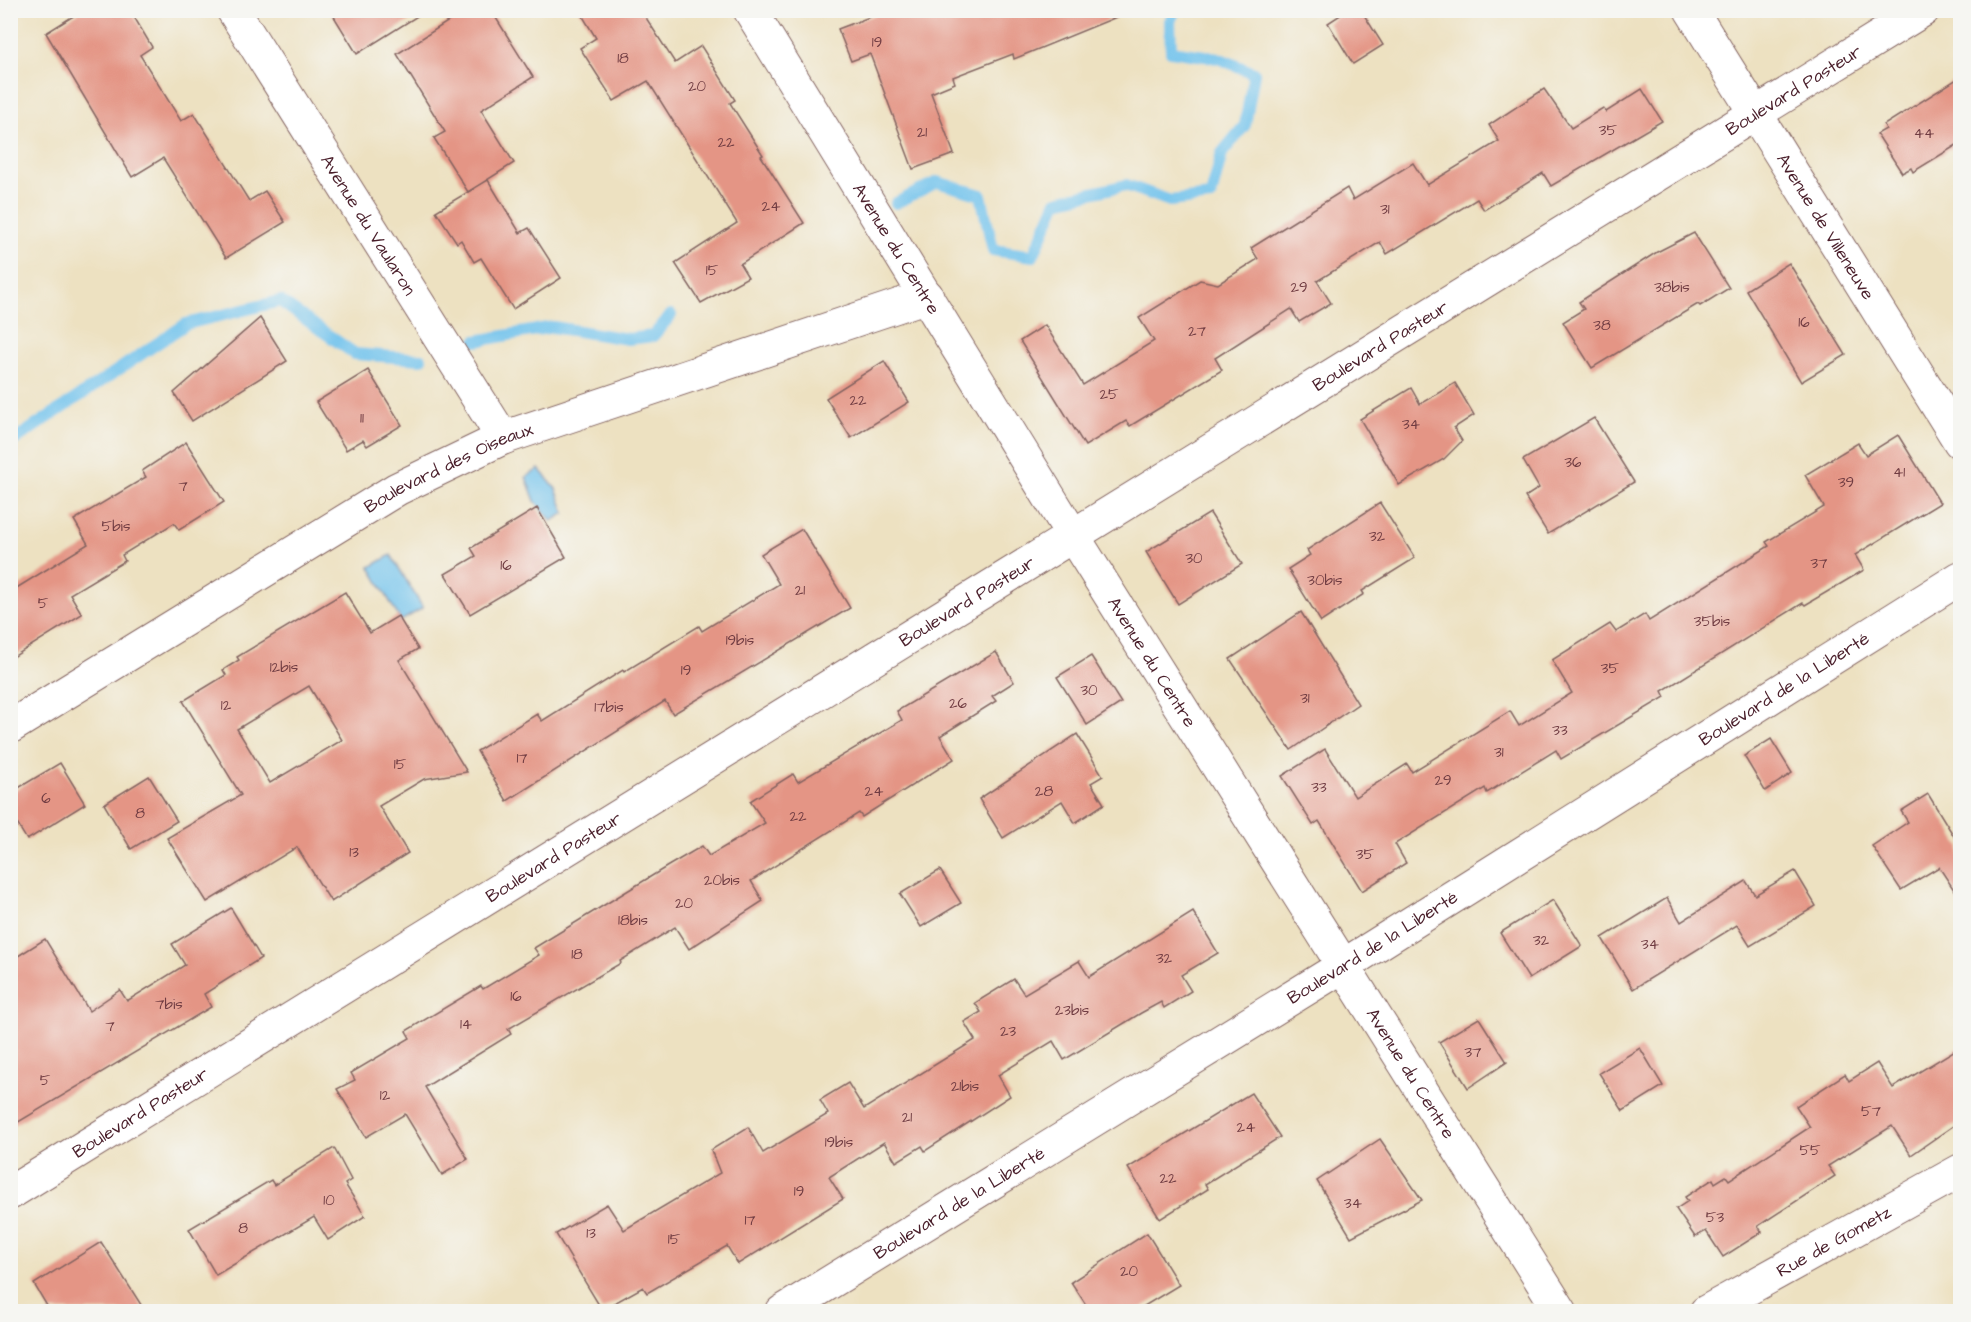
<svg xmlns="http://www.w3.org/2000/svg" width="1971" height="1322" font-family="'Architects Daughter',sans-serif">
<style>
.water{fill:#71c2ec;stroke:#5e708c;stroke-width:1.5}
.lines{fill:none;stroke-linecap:round;stroke-linejoin:round}
.stream{stroke:#71c2ec;stroke-width:12}
.building{fill:#e49585;fill-rule:evenodd}
.minor-casing{stroke:#836360;stroke-width:35}
.minor{stroke:#fff;stroke-width:33}
.labels{text-anchor:middle;dominant-baseline:central;stroke-width:5;stroke-linejoin:round;paint-order:stroke}
.number-label{font-size:15px;fill:#703c42}
.street-label{font-size:18px;fill:#4a1f2b;stroke:#f6f6f2}
</style>
<rect width="100%" height="100%" fill="#f6f6f2"/>
<filter id="ink" filterUnits="userSpaceOnUse"><feTurbulence type="fractalNoise" baseFrequency=".0167" numOctaves="2"/><feDisplacementMap in="SourceGraphic" scale="12" xChannelSelector="R" yChannelSelector="G"/><feConvolveMatrix kernelMatrix="1 2 1 2 8 2 1 2 1" color-interpolation-filters="sRGB"/></filter>
<filter id="wash" filterUnits="userSpaceOnUse"><feTurbulence type="fractalNoise" baseFrequency=".008" numOctaves="4" result="noise"/><feDisplacementMap in="SourceGraphic" scale="24" xChannelSelector="R" yChannelSelector="G"/><feGaussianBlur stdDeviation="1.35" result="paint"/><feColorMatrix in="noise" values="0 0 0 0 0 0 0 0 0 0 0 0 0 0 0 0 0 1.4 0 .05"/><feComposite in="paint" operator="in"/></filter>
<g filter="url(#wash)">
<rect width="100%" height="100%" fill="#ede1c1"/>
<!-- water -->
<g class="water">
<polygon points="539,469 556,489 565,513 552,521 535,501 526,477"/>
<polygon points="391,555 423,608 401,621 370,567"/>
</g>
<g class="lines">
<!-- stream -->
<g class="stream">
<polyline points="896,203 937,182 981,195 993,250 1033,256 1057,201 1126,185 1170,201 1211,196 1222,153 1245,125 1254,73 1218,58 1171,51 1170,21 1175,10"/>
<polyline points="476,341 553,327 628,339 653,336 671,315"/>
<polyline points="10,443 186,324 280,301 355,354 421,359"/>
</g>
</g>
<g id="blocks">
<!-- building -->
<g class="building">
<polygon points="83,10 130,10 152,47 140,55 181,121 194,113 249,201 265,191 285,222 226,258 163,158 132,177 46,33"/>
<polygon points="330,10 427,10 357,54"/>
<polygon points="466,10 491,10 533,77 481,110 514,163 468,192 434,138 445,132 397,54"/>
<polygon points="579,10 641,10 675,63 701,46 735,100 730,103 763,155 761,156 804,223 740,264 748,277 701,303 675,263 737,223 648,81 614,101 580,48 596,38"/>
<polygon points="888,10 1129,10 1129,12 1014,59 1013,54 953,77 955,83 931,93 954,154 913,169 870,54 851,61 838,29"/>
<polygon points="1348,10 1361,10 1383,45 1353,64 1328,23"/>
<polygon points="1960,77 1960,143 1913,172 1911,168 1902,173 1877,134 1886,129 1884,125"/>
<polygon points="1544,89 1571,128 1603,108 1606,112 1642,89 1662,121 1551,186 1543,173 1484,210 1477,199 1387,254 1380,242 1317,281 1331,303 1299,322 1291,309 1215,358 1222,370 1130,426 1126,421 1085,446 1020,341 1045,325 1083,385 1154,341 1139,318 1200,280 1218,284 1258,259 1251,248 1347,188 1353,200 1413,163 1427,185 1499,141 1489,125"/>
<polygon points="488,180 520,233 529,228 561,278 513,309 481,258 474,262 461,240 457,243 436,211"/>
<polygon points="1694,233 1729,288 1700,306 1698,304 1592,368 1563,322 1584,309 1579,302 1657,252"/>
<polygon points="1789,263 1846,355 1801,382 1746,290"/>
<polygon points="260,318 287,361 192,421 174,393"/>
<polygon points="884,361 909,402 851,438 826,398"/>
<polygon points="368,370 402,425 367,446 363,440 346,450 316,402"/>
<polygon points="1455,383 1474,415 1454,428 1462,441 1444,459 1399,485 1360,419 1411,388 1420,404"/>
<polygon points="1594,418 1634,482 1548,534 1525,497 1539,488 1523,460"/>
<polygon points="1898,435 1940,503 1855,555 1864,570 1805,605 1803,603 1662,691 1665,697 1561,759 1556,750 1487,793 1485,788 1395,844 1406,863 1362,891 1319,821 1313,825 1282,776 1325,749 1355,797 1407,764 1412,772 1510,711 1519,726 1572,693 1552,660 1610,624 1616,632 1645,614 1649,621 1769,546 1766,542 1824,507 1805,475 1858,443 1866,455"/>
<polygon points="186,442 224,502 179,530 174,523 122,555 125,561 70,594 82,614 10,659 10,592 88,544 74,520 146,477 142,471"/>
<polygon points="1380,503 1415,558 1362,591 1364,594 1321,622 1288,569 1310,555 1307,550"/>
<polygon points="537,508 566,557 470,614 445,574 476,556 471,548"/>
<polygon points="1210,513 1242,564 1178,604 1146,552"/>
<polygon points="802,529 850,608 673,714 665,701 507,801 477,751 537,714 542,721 623,670 624,672 699,626 702,631 779,584 761,554"/>
<path d="M345 592 370 633 398 616 418 649 399 660 467 772 424 779 379 806 408 853 331 902 297 847 207 902 167 838 241 795 183 701 226 675 223 670 239 660 237 657ZM309 686 342 740 270 783 237 729Z"/>
<polygon points="1301,612 1358,704 1291,750 1230,659"/>
<polygon points="996,652 1014,682 992,696 996,701 940,736 954,759 862,817 859,813 751,881 763,901 689,949 675,927 620,961 621,963 508,1029 511,1034 425,1087 468,1159 442,1175 405,1114 366,1137 337,1089 355,1080 351,1073 410,1038 406,1031 481,986 483,989 539,955 534,948 668,866 702,846 709,856 765,823 750,801 793,774 798,782 902,720 897,711"/>
<polygon points="1091,656 1121,703 1087,725 1057,677"/>
<polygon points="1077,734 1103,776 1091,783 1104,804 1075,823 1062,801 1003,838 979,799"/>
<polygon points="1771,739 1792,773 1765,791 1744,756"/>
<polygon points="60,763 85,804 27,840 10,812 10,793"/>
<polygon points="149,776 177,821 131,849 104,804"/>
<polygon points="1928,794 1960,846 1960,899 1939,867 1901,890 1872,846 1908,822 1901,811"/>
<polygon points="940,870 961,903 921,927 900,894"/>
<polygon points="1795,871 1816,906 1750,946 1737,925 1633,989 1602,938 1667,898 1681,922 1746,881 1755,895"/>
<polygon points="1553,900 1582,946 1529,979 1500,933"/>
<polygon points="231,908 261,958 204,994 211,1007 10,1127 10,961 45,939 89,1011 120,990 127,1001 185,965 172,944"/>
<polygon points="1193,912 1218,953 1181,975 1191,991 1164,1008 1161,1002 1141,1013 1064,1060 1053,1041 998,1075 1010,1096 925,1151 922,1146 896,1162 884,1142 829,1177 843,1199 738,1264 727,1246 647,1293 643,1287 602,1310 556,1234 607,1204 624,1230 720,1173 711,1150 748,1127 763,1153 828,1114 820,1100 848,1083 864,1109 975,1040 964,1022 981,1012 975,1003 1014,979 1024,994 1079,961 1089,977"/>
<polygon points="1479,1018 1507,1062 1468,1088 1439,1042"/>
<polygon points="1960,1047 1960,1121 1911,1155 1892,1126 1828,1166 1835,1176 1758,1226 1762,1232 1723,1257 1706,1231 1695,1237 1676,1209 1688,1201 1685,1197 1713,1179 1715,1183 1726,1176 1729,1180 1810,1127 1796,1106 1845,1074 1849,1081 1877,1063 1893,1088"/>
<polygon points="1640,1048 1663,1086 1623,1111 1599,1073"/>
<polygon points="1251,1093 1280,1137 1205,1184 1208,1189 1160,1219 1128,1168"/>
<polygon points="1380,1139 1422,1200 1351,1237 1317,1181"/>
<polygon points="334,1148 351,1180 345,1184 365,1216 328,1240 314,1217 216,1275 189,1229 271,1180 274,1185"/>
<polygon points="1147,1233 1179,1285 1136,1311 1090,1311 1071,1282"/>
<polygon points="101,1242 145,1311 50,1311 34,1284"/>
</g>
</g>
</g>
<g filter="url(#ink)">
<use href="#blocks" fill-opacity="0" stroke="#836360" stroke-width="1.5"/>
<g class="lines">
<defs>
<g id="minor">
<path id="s1" d="M233 10 503 438"/>
<path id="s2" d="M750 10 1083 552 1561 1312"/>
<path id="s3" d="M1691 10 1960 442"/>
<path id="s4" d="M10 727 397 489 503 438 927 296"/>
<path id="s5" d="M10 1193 1923 10"/>
<path id="s6" d="M782 1312 1343 966 1960 578"/>
<path id="s7" d="M1706 1312 1960 1171"/>
</g>
</defs>
<!-- minor casing -->
<use href="#minor" class="minor-casing"/>
<!-- minor -->
<use href="#minor" class="minor"/>
</g>
</g>
<g class="labels">
<!-- number labels -->
<g class="number-label">
<text x="877" y="42">19</text>
<text x="623" y="58">18</text>
<text x="697" y="86">20</text>
<text x="1608" y="130">35</text>
<text x="922" y="132">21</text>
<text x="1924" y="133">44</text>
<text x="726" y="142">22</text>
<text x="771" y="206">24</text>
<text x="1385" y="209">31</text>
<text x="712" y="270">15</text>
<text x="1299" y="287">29</text>
<text x="1672" y="287">38bis</text>
<text x="1804" y="322">16</text>
<text x="1602" y="325">38</text>
<text x="1197" y="331">27</text>
<text x="1109" y="394">25</text>
<text x="858" y="400">22</text>
<text x="362" y="418">11</text>
<text x="1411" y="424">34</text>
<text x="1573" y="462">36</text>
<text x="1899" y="472">41</text>
<text x="1846" y="482">39</text>
<text x="183" y="486">7</text>
<text x="116" y="526">5bis</text>
<text x="1377" y="536">32</text>
<text x="1194" y="558">30</text>
<text x="1819" y="563">37</text>
<text x="506" y="565">16</text>
<text x="1325" y="580">30bis</text>
<text x="800" y="590">21</text>
<text x="43" y="603">5</text>
<text x="1712" y="621">35bis</text>
<text x="740" y="640">19bis</text>
<text x="284" y="667">12bis</text>
<text x="1610" y="668">35</text>
<text x="686" y="670">19</text>
<text x="1089" y="690">30</text>
<text x="1305" y="698">31</text>
<text x="958" y="703">26</text>
<text x="226" y="705">12</text>
<text x="609" y="707">17bis</text>
<text x="1560" y="730">33</text>
<text x="1499" y="752">31</text>
<text x="522" y="758">17</text>
<text x="400" y="764">15</text>
<text x="1443" y="780">29</text>
<text x="1319" y="787">33</text>
<text x="874" y="791">24</text>
<text x="1044" y="791">28</text>
<text x="46" y="798">6</text>
<text x="140" y="813">8</text>
<text x="798" y="816">22</text>
<text x="354" y="852">13</text>
<text x="1365" y="854">35</text>
<text x="722" y="880">20bis</text>
<text x="684" y="903">20</text>
<text x="633" y="920">18bis</text>
<text x="1541" y="940">32</text>
<text x="1650" y="944">34</text>
<text x="577" y="954">18</text>
<text x="1164" y="958">32</text>
<text x="516" y="996">16</text>
<text x="169" y="1004">7bis</text>
<text x="1072" y="1010">23bis</text>
<text x="466" y="1024">14</text>
<text x="110" y="1026">7</text>
<text x="1008" y="1031">23</text>
<text x="1473" y="1052">37</text>
<text x="45" y="1080">5</text>
<text x="965" y="1086">21bis</text>
<text x="385" y="1095">12</text>
<text x="1871" y="1111">57</text>
<text x="907" y="1117">21</text>
<text x="1246" y="1127">24</text>
<text x="839" y="1142">19bis</text>
<text x="1810" y="1150">55</text>
<text x="1168" y="1178">22</text>
<text x="799" y="1191">19</text>
<text x="329" y="1200">10</text>
<text x="1353" y="1203">34</text>
<text x="1715" y="1217">53</text>
<text x="750" y="1220">17</text>
<text x="243" y="1228">8</text>
<text x="591" y="1233">13</text>
<text x="674" y="1239">15</text>
<text x="1129" y="1271">20</text>
</g>
<!-- street labels -->
<g class="street-label">
<text stroke="none"><textPath href="#s5" startOffset="2097">Boulevard Pasteur</textPath></text>
<text stroke="none"><textPath href="#s1" startOffset="254">Avenue du Vaularon</textPath></text>
<text stroke="none"><textPath href="#s3" startOffset="255">Avenue de Villeneuve</textPath></text>
<text stroke="none"><textPath href="#s2" startOffset="280">Avenue du Centre</textPath></text>
<text stroke="none"><textPath href="#s5" startOffset="1611">Boulevard Pasteur</textPath></text>
<text stroke="none"><textPath href="#s4" startOffset="510">Boulevard des Oiseaux</textPath></text>
<text stroke="none"><textPath href="#s5" startOffset="1125">Boulevard Pasteur</textPath></text>
<text stroke="none"><textPath href="#s2" startOffset="766">Avenue du Centre</textPath></text>
<text stroke="none"><textPath href="#s6" startOffset="1180">Boulevard de la Liberté</textPath></text>
<text stroke="none"><textPath href="#s5" startOffset="639">Boulevard Pasteur</textPath></text>
<text stroke="none"><textPath href="#s6" startOffset="694">Boulevard de la Liberté</textPath></text>
<text stroke="none"><textPath href="#s2" startOffset="1252">Avenue du Centre</textPath></text>
<text stroke="none"><textPath href="#s5" startOffset="153">Boulevard Pasteur</textPath></text>
<text stroke="none"><textPath href="#s6" startOffset="208">Boulevard de la Liberté</textPath></text>
<text stroke="none"><textPath href="#s7" startOffset="146">Rue de Gometz</textPath></text>
</g>
</g>
<!-- margin -->
<rect width="1971" height="1322" fill="none" stroke="#f6f6f2" stroke-width="36"/>
</svg>
